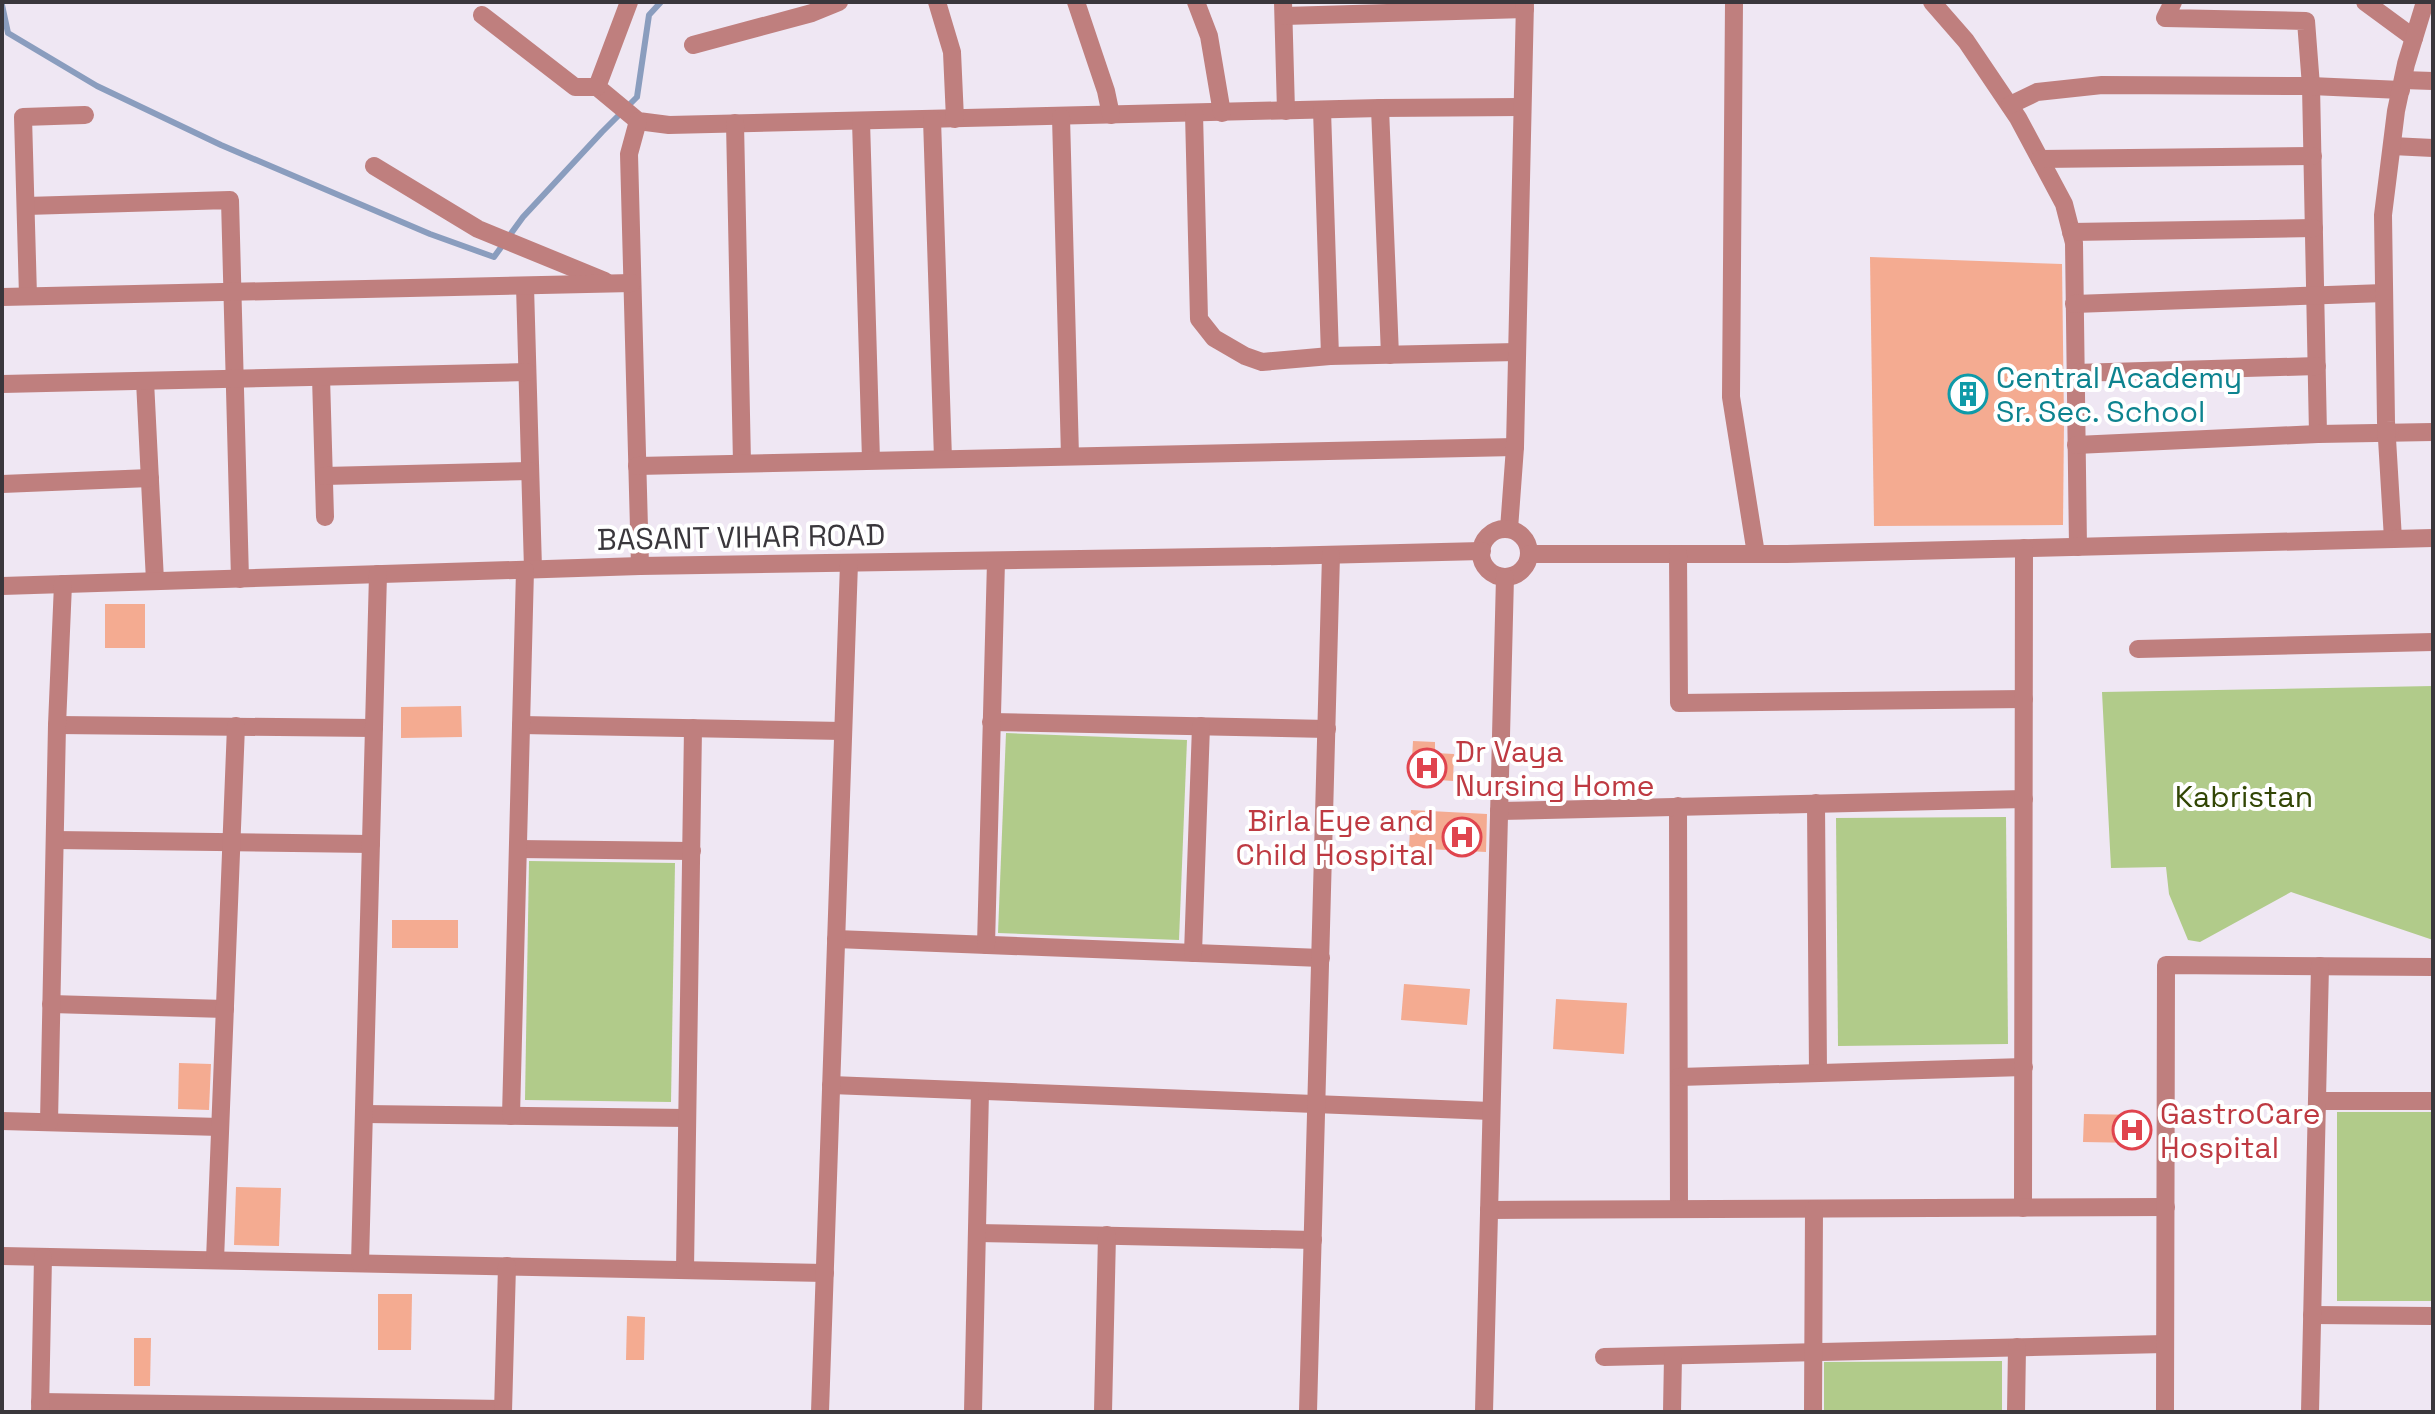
<svg xmlns="http://www.w3.org/2000/svg" width="2435" height="1414" font-family="'Space Grotesk',sans-serif">
<style>
.park{fill:#b1cb8a}
.lines{fill:none;stroke-linecap:round;stroke-linejoin:round}
.stream{stroke:#8a9dbe;stroke-width:6}
.building{fill:#f4ab91}
.minor{stroke:#bf7f7e;stroke-width:18}
.labels{text-anchor:middle;dominant-baseline:central;stroke-width:8;stroke-linejoin:round;paint-order:stroke}
.culture-label{font-size:30px;fill:#0d838f;stroke:#fff;text-anchor:start}
.street-label{font-size:30px;fill:#3a373c;stroke:#fff}
.health-label{font-size:30px;fill:#be3a42;stroke:#fff;text-anchor:start}
.park-label{font-size:30px;fill:#324605;stroke:#fff}
</style>
<rect width="100%" height="100%" fill="#efe7f3"/>
<!-- park -->
<g class="park">
<polygon points="2433,686 2433,940 2291,892 2200,942 2188,940 2169,894 2166,867 2111,868 2102,692"/>
<polygon points="1006,733 1187,740 1179,940 998,933"/>
<polygon points="2006,817 2008,1044 1838,1046 1836,818"/>
<polygon points="529,861 675,863 671,1102 525,1100"/>
<rect x="2337" y="1112" width="96" height="189"/>
<polygon points="2002,1361 2002,1412 1824,1412 1824,1362"/>
</g>
<g class="lines">
<!-- stream -->
<polyline class="stream" points="2,5 8,33 97,86 221,145 430,234 494,257 523,217 602,132 637,97 649,15 661,2"/>
</g>
<!-- building -->
<g class="building">
<polygon points="1870,257 2062,264 2064,422 2063,525 1874,526"/>
<rect x="105" y="604" width="40" height="44"/>
<polygon points="461,706 462,737 401,738 401,707"/>
<polygon points="1413,741 1435,742 1435,753 1454,754 1453,781 1411,778"/>
<polygon points="1411,810 1487,814 1486,852 1409,848"/>
<rect x="392" y="920" width="66" height="28"/>
<polygon points="1404,984 1470,989 1467,1025 1401,1020"/>
<polygon points="1556,999 1627,1003 1624,1054 1553,1049"/>
<polygon points="179,1063 211,1064 209,1110 178,1109"/>
<polygon points="2084,1114 2141,1115 2140,1143 2083,1142"/>
<polygon points="236,1187 281,1188 279,1246 234,1245"/>
<polygon points="378,1294 412,1294 411,1350 378,1350"/>
<polygon points="627,1316 645,1317 644,1360 626,1360"/>
<polygon points="134,1338 151,1338 150,1386 134,1386"/>
</g>
<g class="lines">
<!-- minor -->
<g class="minor">
<polyline points="629,2 597,87 638,121 669,125 1380,108 1522,107"/>
<polyline points="937,2 952,52 955,119"/>
<polyline points="1076,2 1106,91 1111,115"/>
<polyline points="1196,2 1209,36 1222,113"/>
<polyline points="1283,2 1286,111"/>
<polyline points="1734,2 1731,397 1756,554"/>
<polyline points="1932,2 1966,41 2018,118 2064,204 2074,243 2078,547"/>
<polyline points="2173,2 2165,18 2306,21 2311,86 2318,434"/>
<polyline points="2365,2 2414,38"/>
<polyline points="482,15 575,87 597,87"/>
<polyline points="1284,16 1525,9"/>
<polyline points="693,45 812,13 839,2"/>
<polyline points="2403,80 2433,81"/>
<polyline points="2010,105 2037,92 2102,85 2311,86 2401,90"/>
<polyline points="1380,108 1390,355"/>
<polyline points="1322,110 1330,356"/>
<polyline points="1194,113 1199,319 1214,338 1245,356 1262,362 1330,356 1517,352"/>
<polyline points="1061,117 1070,456"/>
<polyline points="932,119 943,459"/>
<polyline points="638,121 629,154 640,566"/>
<polyline points="861,121 871,460"/>
<polyline points="735,123 742,463"/>
<polyline points="2392,146 2433,148"/>
<polyline points="2040,159 2313,156"/>
<polyline points="374,166 478,229 605,281"/>
<polyline points="26,206 230,200 240,579"/>
<polyline points="2071,232 2314,228"/>
<polyline points="525,286 533,569"/>
<polyline points="28,296 23,117 85,115"/>
<polyline points="2,297 632,283"/>
<polyline points="2074,304 2384,293"/>
<polyline points="2075,373 2317,366"/>
<polyline points="321,377 325,517"/>
<polyline points="145,381 155,581"/>
<polyline points="2,384 527,372"/>
<polyline points="2076,445 2318,434 2433,432"/>
<polyline points="637,466 1515,447"/>
<polyline points="324,476 530,471"/>
<polyline points="2,484 150,478"/>
<polyline points="1509,529 1515,447 1525,2"/>
<circle cx="1505" cy="553" r="24"/>
<polyline points="2393,539 2386,422 2383,215 2396,111 2406,64 2425,2"/>
<polyline points="1529,554 1787,554 2433,538"/>
<polyline points="1678,554 1679,703 2024,699"/>
<polyline points="2,586 640,566 1279,556 1482,551"/>
<polyline points="2138,649 2433,642"/>
<polyline points="991,722 1327,729"/>
<polyline points="57,725 374,728"/>
<polyline points="521,725 843,731"/>
<polyline points="1816,803 1818,1073"/>
<polyline points="1678,806 1679,1209"/>
<polyline points="1499,811 2024,799"/>
<polyline points="55,840 371,844"/>
<polyline points="518,849 692,851"/>
<polyline points="836,939 1321,958"/>
<polyline points="986,945 996,561"/>
<polyline points="1193,953 1201,726"/>
<polyline points="51,1004 225,1009"/>
<polyline points="1679,1077 2024,1067"/>
<polyline points="831,1085 1491,1111"/>
<polyline points="2317,1101 2433,1101"/>
<polyline points="364,1114 687,1118"/>
<polyline points="511,1116 525,570"/>
<polyline points="2,1121 220,1127"/>
<polyline points="49,1122 57,725 63,584"/>
<polyline points="2023,1208 2024,548"/>
<polyline points="1489,1210 2166,1207"/>
<polyline points="977,1233 1313,1240"/>
<polyline points="2,1256 825,1273"/>
<polyline points="215,1260 236,726"/>
<polyline points="360,1263 378,574"/>
<polyline points="685,1270 693,728"/>
<polyline points="2312,1315 2433,1316"/>
<polyline points="1604,1357 2165,1344"/>
<polyline points="40,1402 503,1409"/>
<polyline points="40,1412 43,1257"/>
<polyline points="503,1412 507,1266"/>
<polyline points="820,1412 849,563"/>
<polyline points="973,1412 980,1091"/>
<polyline points="1103,1412 1107,1235"/>
<polyline points="1308,1412 1331,555"/>
<polyline points="1484,1412 1505,577"/>
<polyline points="1672,1412 1673,1356"/>
<polyline points="1813,1412 1814,1209"/>
<polyline points="2016,1412 2017,1347"/>
<polyline points="2165,1412 2166,965 2433,967"/>
<polyline points="2310,1412 2320,966"/>
</g>
</g>
<!-- icons -->
<defs>
<symbol id="building-ring" viewBox="-11 -11 22 22"><circle r="9.5" fill="#fff" stroke="#0f9aa8" stroke-width="1.5"/><path d="M-4-6H4V6H1V3H-1V6H-4ZM-2.5-4.3h1.7v1.8h-1.7ZM.8-4.3h1.7v1.8H.8ZM-2.5-1h1.7V.8h-1.7ZM.8-1h1.7V.8H.8Z" fill="#0f9aa8"/></symbol>
<symbol id="hospital-ring" viewBox="-11 -11 22 22"><circle r="9.5" fill="#fff" stroke="#e0444e" stroke-width="1.5"/><path d="M-5-5h3v3.5h4V-5h3V5h-3V1.5h-4V5h-3Z" fill="#e0444e"/></symbol>
</defs>
<g fill-rule="evenodd">
<use href="#building-ring" x="1946" y="372" width="44" height="44"/>
<use href="#hospital-ring" x="1405" y="746" width="44" height="44"/>
<use href="#hospital-ring" x="1440" y="815" width="44" height="44"/>
<use href="#hospital-ring" x="2110" y="1108" width="44" height="44"/>
</g>
<g class="labels">
<!-- culture labels -->
<g class="culture-label">
<text x="1996" y="377">Central Academy<tspan x="1996" dy="34">Sr. Sec. School</tspan></text>
</g>
<!-- street labels -->
<g class="street-label">
<text transform="translate(741 537) rotate(-1)">BASANT VIHAR ROAD</text>
</g>
<!-- health labels -->
<g class="health-label">
<text x="1455" y="751">Dr Vaya<tspan x="1455" dy="34">Nursing Home</tspan></text>
<text x="1434" y="820" text-anchor="end">Birla Eye and<tspan x="1434" dy="34">Child Hospital</tspan></text>
<text x="2160" y="1113">GastroCare<tspan x="2160" dy="34">Hospital</tspan></text>
</g>
<!-- park labels -->
<g class="park-label">
<text x="2244" y="796">Kabristan</text>
</g>
</g>
<!-- border -->
<rect width="2435" height="1414" fill="none" stroke="#3a373c" stroke-width="8"/>
</svg>
